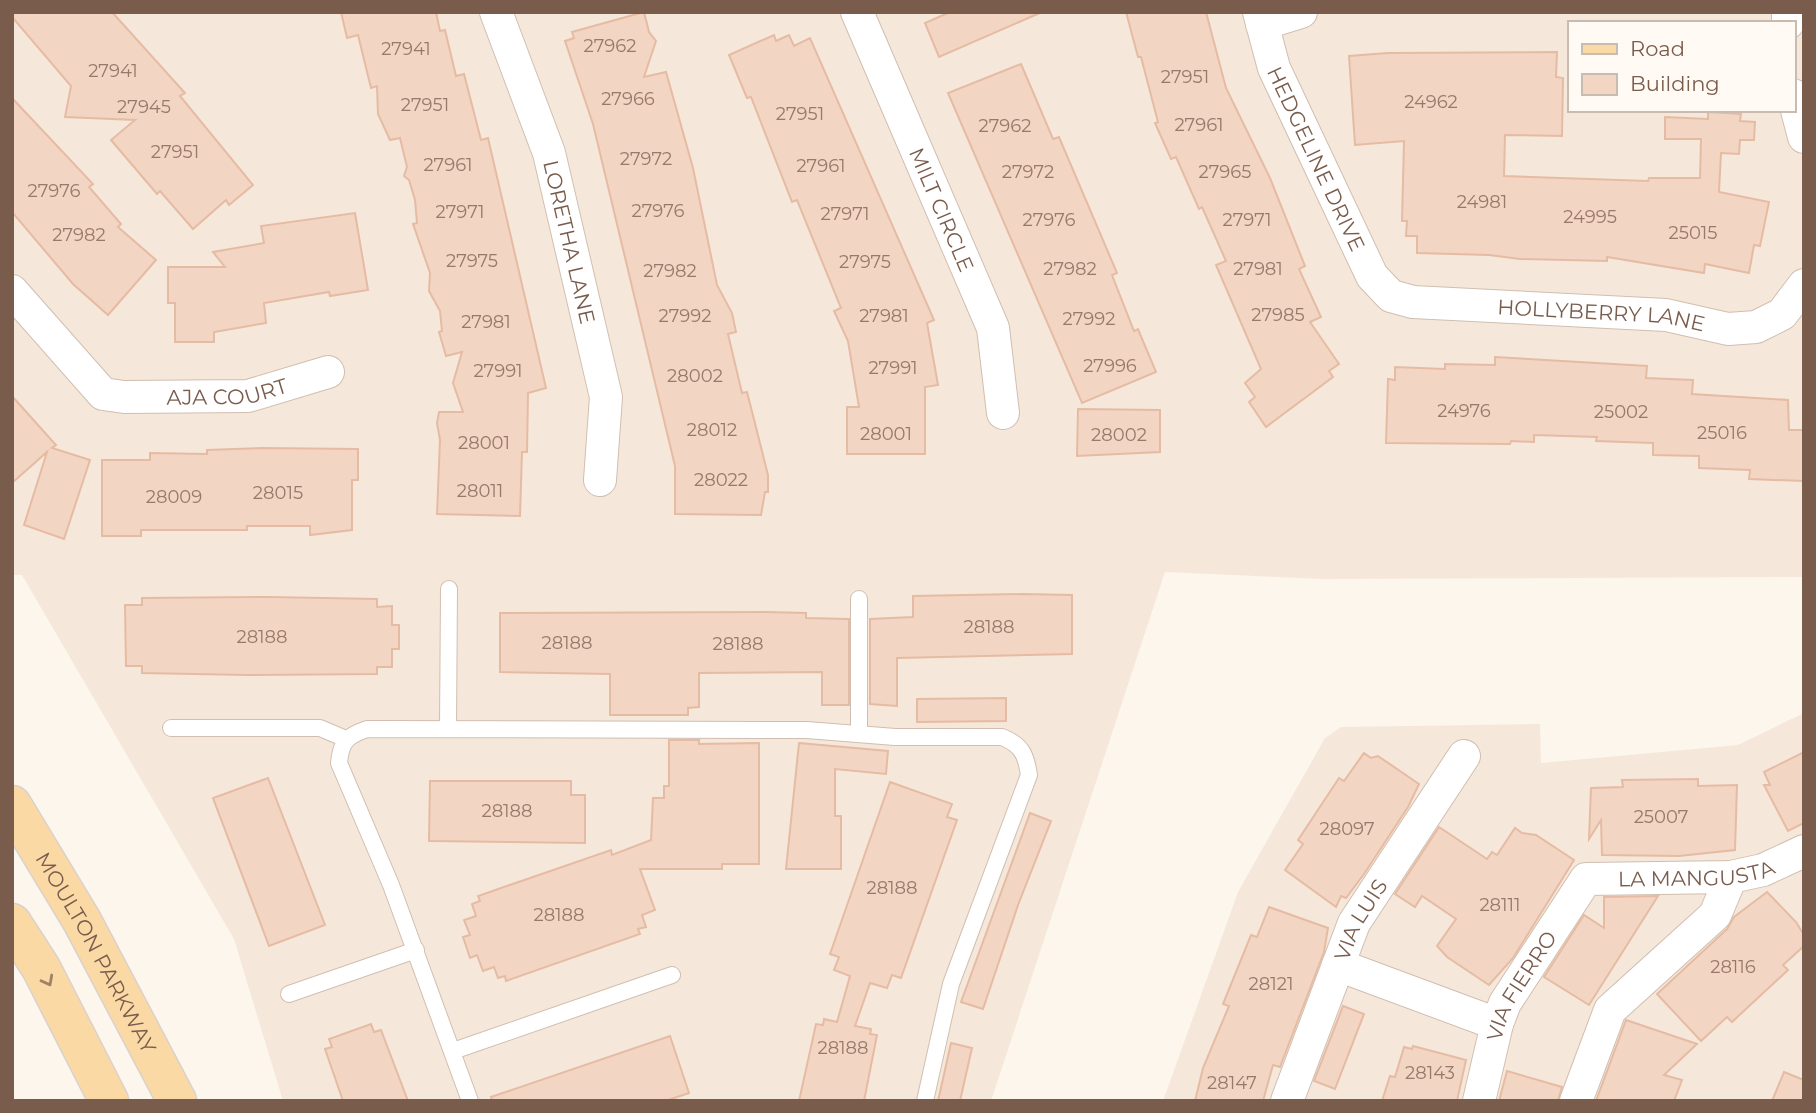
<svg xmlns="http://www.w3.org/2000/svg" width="1816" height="1113" font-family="Montserrat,sans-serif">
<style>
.residential{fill:#f5e8da;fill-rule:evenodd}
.building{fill:#f3d5c3;stroke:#e6bba3;stroke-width:2}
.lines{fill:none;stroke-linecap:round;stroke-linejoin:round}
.service-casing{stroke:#d1beb0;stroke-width:18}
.minor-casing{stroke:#d1beb0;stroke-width:34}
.primary-casing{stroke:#dad1cd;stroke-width:41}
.service{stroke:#fff;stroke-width:16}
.minor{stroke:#fff;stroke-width:32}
.primary{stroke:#fbd9a5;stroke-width:38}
.oneway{stroke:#a18267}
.labels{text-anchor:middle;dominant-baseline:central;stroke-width:5;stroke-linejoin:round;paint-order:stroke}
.number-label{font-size:18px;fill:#987a6a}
.street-label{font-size:21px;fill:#7a5c4d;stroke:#fffaf3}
</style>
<rect width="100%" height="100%" fill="#fdf6ec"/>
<!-- residential -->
<g class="residential">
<path d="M12 12H1804V577L1322 579 1165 572 991 1101H283L234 939 22 575H12ZM1569 23H1793V110H1569Z"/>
<polygon points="1804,713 1804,1101 1163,1101 1238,892 1325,738 1341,727 1540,724 1541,763 1738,745"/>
</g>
<!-- building -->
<g class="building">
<polygon points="12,12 112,12 185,93 180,96 253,185 229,205 226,200 193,229 160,191 157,194 111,140 135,120 65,117 71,86 12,17"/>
<polygon points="341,12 436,12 440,31 445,30 456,76 464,74 481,140 488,138 546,388 528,393 527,452 522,452 520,516 437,514 440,440 437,423 439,412 463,412 453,383 462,352 446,356 439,332 442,331 440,311 429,291 430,273 413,224 417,223 415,200 409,180 404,176 407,167 400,138 390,140 378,114 377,86 371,88 358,35 347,38"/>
<polygon points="644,12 649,32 656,41 644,77 666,72 693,168 717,285 732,313 736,332 728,334 742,393 747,392 768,475 768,492 765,492 761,515 675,514 675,466 593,124 565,41 574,38 572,32"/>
<polygon points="950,12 1042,12 939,57 925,23"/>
<polygon points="1126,12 1206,12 1226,88 1270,178 1305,266 1299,269 1321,317 1310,322 1339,364 1329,371 1333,377 1266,427 1249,402 1255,397 1245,383 1261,369 1216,265 1226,261 1202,207 1199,209 1176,157 1171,159 1155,123 1158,122 1141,57 1138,57"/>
<polygon points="774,35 776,41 789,35 794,46 810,38 934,320 927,323 938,385 925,387 925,454 847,454 847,407 859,407 848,341 834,311 841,308 797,200 792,202 751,97 747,98 729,55"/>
<polygon points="1557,52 1556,77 1563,78 1562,136 1505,135 1504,176 1648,181 1649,178 1700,178 1701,139 1665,139 1665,117 1708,119 1708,112 1741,114 1740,121 1755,122 1754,140 1740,140 1739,154 1721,153 1719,192 1769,202 1760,246 1754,245 1749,273 1705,264 1704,273 1607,257 1607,261 1520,259 1489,255 1417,253 1417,236 1406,236 1407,221 1402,221 1404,141 1355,145 1349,56 1388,53"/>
<polygon points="1021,64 1053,139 1059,137 1117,273 1112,275 1134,331 1138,329 1156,372 1082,403 948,93"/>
<polygon points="12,98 93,184 89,187 121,224 118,227 156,260 108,315 73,284 12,212"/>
<polygon points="355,213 368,290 330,296 329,292 264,303 266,323 214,332 214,342 175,342 175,303 168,303 168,267 225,267 213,252 264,243 261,226"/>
<polygon points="1495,357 1647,366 1646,378 1693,380 1692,394 1788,400 1789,430 1804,430 1804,481 1749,479 1750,470 1699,468 1699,456 1653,455 1653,443 1596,441 1597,437 1534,435 1534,442 1511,441 1510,444 1386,443 1388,379 1395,380 1395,367 1445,369 1445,364 1495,365"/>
<polygon points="12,396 56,445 52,448 90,460 64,539 24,525 47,452 12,483"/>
<polygon points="1078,409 1160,410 1160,452 1077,456"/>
<polygon points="262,448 358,449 358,480 352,480 352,530 310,535 310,526 247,526 247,530 141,530 141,536 102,536 102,460 150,460 150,453 207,454 207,450"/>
<polygon points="1023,594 1072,595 1072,654 897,658 897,706 870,704 870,619 913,617 913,596"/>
<polygon points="269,597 377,599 377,607 392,606 392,625 399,625 399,649 392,649 392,667 377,667 377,674 247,675 142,673 142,666 126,666 125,605 142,605 142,598"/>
<polygon points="766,612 806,613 806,618 849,619 849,705 822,705 822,672 699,673 699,707 688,708 688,715 610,715 610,674 500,672 500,613"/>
<polygon points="1006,698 1006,721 917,722 917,699"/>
<polygon points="669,740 699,740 699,744 759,743 759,864 722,864 722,869 640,869 655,910 642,915 646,927 638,929 640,934 506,981 505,976 498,978 494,967 483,971 477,955 470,958 463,937 470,935 464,920 476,916 472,904 480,901 478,896 611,850 612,855 651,840 653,798 664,798 664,786 669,786"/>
<polygon points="799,743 888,751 886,774 835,769 835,816 841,816 841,869 786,869"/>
<polygon points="1804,752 1804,823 1788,831 1764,785 1770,785 1764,772"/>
<polygon points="1364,753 1371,758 1378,756 1419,784 1408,807 1364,874 1346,898 1341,896 1336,907 1285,870 1303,844 1298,840 1339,778 1344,781"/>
<polygon points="268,778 325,925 269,946 213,798"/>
<polygon points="1698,779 1698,786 1737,785 1735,850 1679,856 1602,855 1601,820 1589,839 1591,788 1623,787 1622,780"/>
<polygon points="430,781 571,781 571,795 585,795 585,843 429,841"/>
<polygon points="890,782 952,804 947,817 957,820 901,978 892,975 887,988 870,983 855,1026 871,1029 870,1034 877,1035 864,1101 799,1101 816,1024 823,1025 824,1019 837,1022 850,976 834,970 839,957 830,954"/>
<polygon points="1030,813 1051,821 1018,905 983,1009 961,1002"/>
<polygon points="1439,827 1487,859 1492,852 1497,855 1515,828 1522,833 1536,835 1574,860 1513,958 1489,985 1447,957 1437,946 1456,919 1422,896 1415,907 1395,894"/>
<polygon points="1767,892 1796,922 1804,935 1804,946 1783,965 1788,970 1732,1022 1727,1017 1701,1041 1657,994 1727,929 1734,917"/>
<polygon points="1658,896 1589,1005 1544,977 1584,915 1604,928 1604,897"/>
<polygon points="1269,907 1328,928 1324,952 1280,1067 1273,1065 1263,1101 1195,1101 1203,1068 1229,1006 1223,1004 1251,935 1257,937"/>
<polygon points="1343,1006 1364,1014 1335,1089 1314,1081"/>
<polygon points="1626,1020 1697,1044 1664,1075 1682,1080 1674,1101 1596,1101"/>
<polygon points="371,1024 374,1032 381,1030 408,1101 343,1101 325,1049 332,1047 329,1039"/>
<polygon points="670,1036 689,1093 665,1101 492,1101 491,1097"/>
<polygon points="951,1043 972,1048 960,1101 938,1101"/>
<polygon points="1413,1046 1466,1060 1457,1101 1382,1101 1390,1076 1395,1077 1404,1047 1412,1049"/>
<polygon points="1507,1071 1562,1087 1558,1101 1499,1101"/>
<polygon points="1784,1072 1804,1080 1804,1101 1772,1101"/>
</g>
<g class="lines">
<defs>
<g id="service">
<polyline points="171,728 320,728 346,739"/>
<polyline points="448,729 449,589"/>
<polyline points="859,734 859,599"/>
<polyline points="289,994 416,950"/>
<polyline points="453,1051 672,975"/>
<path d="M470 1101 391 885 339 763C341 741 347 736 367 729L807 730 895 737H1002C1022 745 1026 755 1029 775L951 984 925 1101"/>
</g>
<g id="minor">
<path id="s1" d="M496 12 549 153 606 397 600 480"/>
<path id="s2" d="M857 12 993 328 1003 413"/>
<path id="s3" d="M1259 12 1274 68 1372 276 1391 296 1413 302 1666 315 1728 329 1756 327 1782 314 1804 285"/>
<polyline points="1788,23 1788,12"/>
<polyline points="1262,24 1301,12"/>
<polyline points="1793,95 1804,137"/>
<path id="s4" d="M12 291 103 394 124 397 248 396 328 372"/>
<polyline points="1338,965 1497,1024"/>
<path id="s5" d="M1287 1101 1354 923 1464 756"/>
<path id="s6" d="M1479 1101 1497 1024 1505 1003 1586 879 1731 877 1763 870 1804 851"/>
<polyline points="1576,1101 1610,1010 1715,915 1731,877"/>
</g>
<g id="primary">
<path id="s7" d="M12 805 82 921 177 1101"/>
<polyline points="12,923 41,968 109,1101"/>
</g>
</defs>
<!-- service casing -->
<use href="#service" class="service-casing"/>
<!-- minor casing -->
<use href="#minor" class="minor-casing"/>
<!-- primary casing -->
<use href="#primary" class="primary-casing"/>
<!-- service -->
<use href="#service" class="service"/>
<!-- minor -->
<use href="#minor" class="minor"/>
<!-- primary -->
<use href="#primary" class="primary"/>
</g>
<!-- one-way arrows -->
<defs><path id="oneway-chevron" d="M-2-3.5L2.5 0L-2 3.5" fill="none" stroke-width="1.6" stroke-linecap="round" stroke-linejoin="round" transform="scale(1.75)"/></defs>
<use class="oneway" href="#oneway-chevron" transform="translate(48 981) rotate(62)"/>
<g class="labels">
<!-- number labels -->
<g class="number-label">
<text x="610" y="46">27962</text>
<text x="406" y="49">27941</text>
<text x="113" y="71">27941</text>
<text x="1185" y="77">27951</text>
<text x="628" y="99">27966</text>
<text x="1431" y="102">24962</text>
<text x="425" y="105">27951</text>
<text x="144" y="107">27945</text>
<text x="800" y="114">27951</text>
<text x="1199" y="125">27961</text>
<text x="1005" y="126">27962</text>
<text x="175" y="152">27951</text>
<text x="646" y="159">27972</text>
<text x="448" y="165">27961</text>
<text x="821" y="166">27961</text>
<text x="1028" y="172">27972</text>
<text x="1225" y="172">27965</text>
<text x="54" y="191">27976</text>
<text x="1482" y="202">24981</text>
<text x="658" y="211">27976</text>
<text x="460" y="212">27971</text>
<text x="845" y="214">27971</text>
<text x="1590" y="217">24995</text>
<text x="1049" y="220">27976</text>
<text x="1247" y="220">27971</text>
<text x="1693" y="233">25015</text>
<text x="79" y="235">27982</text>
<text x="472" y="261">27975</text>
<text x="865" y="262">27975</text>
<text x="1070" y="269">27982</text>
<text x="1258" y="269">27981</text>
<text x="670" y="271">27982</text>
<text x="1278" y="315">27985</text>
<text x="685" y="316">27992</text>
<text x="884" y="316">27981</text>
<text x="1089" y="319">27992</text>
<text x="486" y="322">27981</text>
<text x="1110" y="366">27996</text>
<text x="893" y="368">27991</text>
<text x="498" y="371">27991</text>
<text x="695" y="376">28002</text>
<text x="1464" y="411">24976</text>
<text x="1621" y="412">25002</text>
<text x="712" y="430">28012</text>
<text x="1722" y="433">25016</text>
<text x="886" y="434">28001</text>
<text x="1119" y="435">28002</text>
<text x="484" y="443">28001</text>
<text x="721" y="480">28022</text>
<text x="480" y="491">28011</text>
<text x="278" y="493">28015</text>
<text x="174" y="497">28009</text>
<text x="989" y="627">28188</text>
<text x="262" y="637">28188</text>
<text x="567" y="643">28188</text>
<text x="738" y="644">28188</text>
<text x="507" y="811">28188</text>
<text x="1661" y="817">25007</text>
<text x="1347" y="829">28097</text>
<text x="892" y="888">28188</text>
<text x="1500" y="905">28111</text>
<text x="559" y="915">28188</text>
<text x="1733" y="967">28116</text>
<text x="1271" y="984">28121</text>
<text x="843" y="1048">28188</text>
<text x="1430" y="1073">28143</text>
<text x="1232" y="1083">28147</text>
</g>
<!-- street labels -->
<g class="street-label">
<text stroke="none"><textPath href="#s3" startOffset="158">HEDGELINE DRIVE</textPath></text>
<text stroke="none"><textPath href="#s2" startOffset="215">MILT CIRCLE</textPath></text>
<text stroke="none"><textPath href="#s1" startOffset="242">LORETHA LANE</textPath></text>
<text stroke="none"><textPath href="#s3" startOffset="527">HOLLYBERRY LANE</textPath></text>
<text stroke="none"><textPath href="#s4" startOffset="262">AJA COURT</textPath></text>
<text stroke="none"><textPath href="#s6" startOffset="360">LA MANGUSTA</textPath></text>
<text stroke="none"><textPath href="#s5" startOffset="196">VIA LUIS</textPath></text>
<text stroke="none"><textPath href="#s7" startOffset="170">MOULTON PARKWAY</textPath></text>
<text stroke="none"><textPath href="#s6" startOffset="124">VIA FIERRO</textPath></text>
</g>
</g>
<!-- border -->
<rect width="1816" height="1113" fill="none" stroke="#7a5c4d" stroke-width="28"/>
<!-- legend -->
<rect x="1568" y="21" width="228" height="91" fill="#fffaf3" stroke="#cabbb1" stroke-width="2"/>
<rect x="1582" y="44" width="35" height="10" fill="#fbd9a5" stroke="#cabbb1" stroke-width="2"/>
<text x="1630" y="56" font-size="21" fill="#7a5c4d">Road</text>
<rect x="1582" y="74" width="35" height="21" fill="#f3d5c3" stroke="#cabbb1" stroke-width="2"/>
<text x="1630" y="91" font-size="21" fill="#7a5c4d">Building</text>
</svg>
